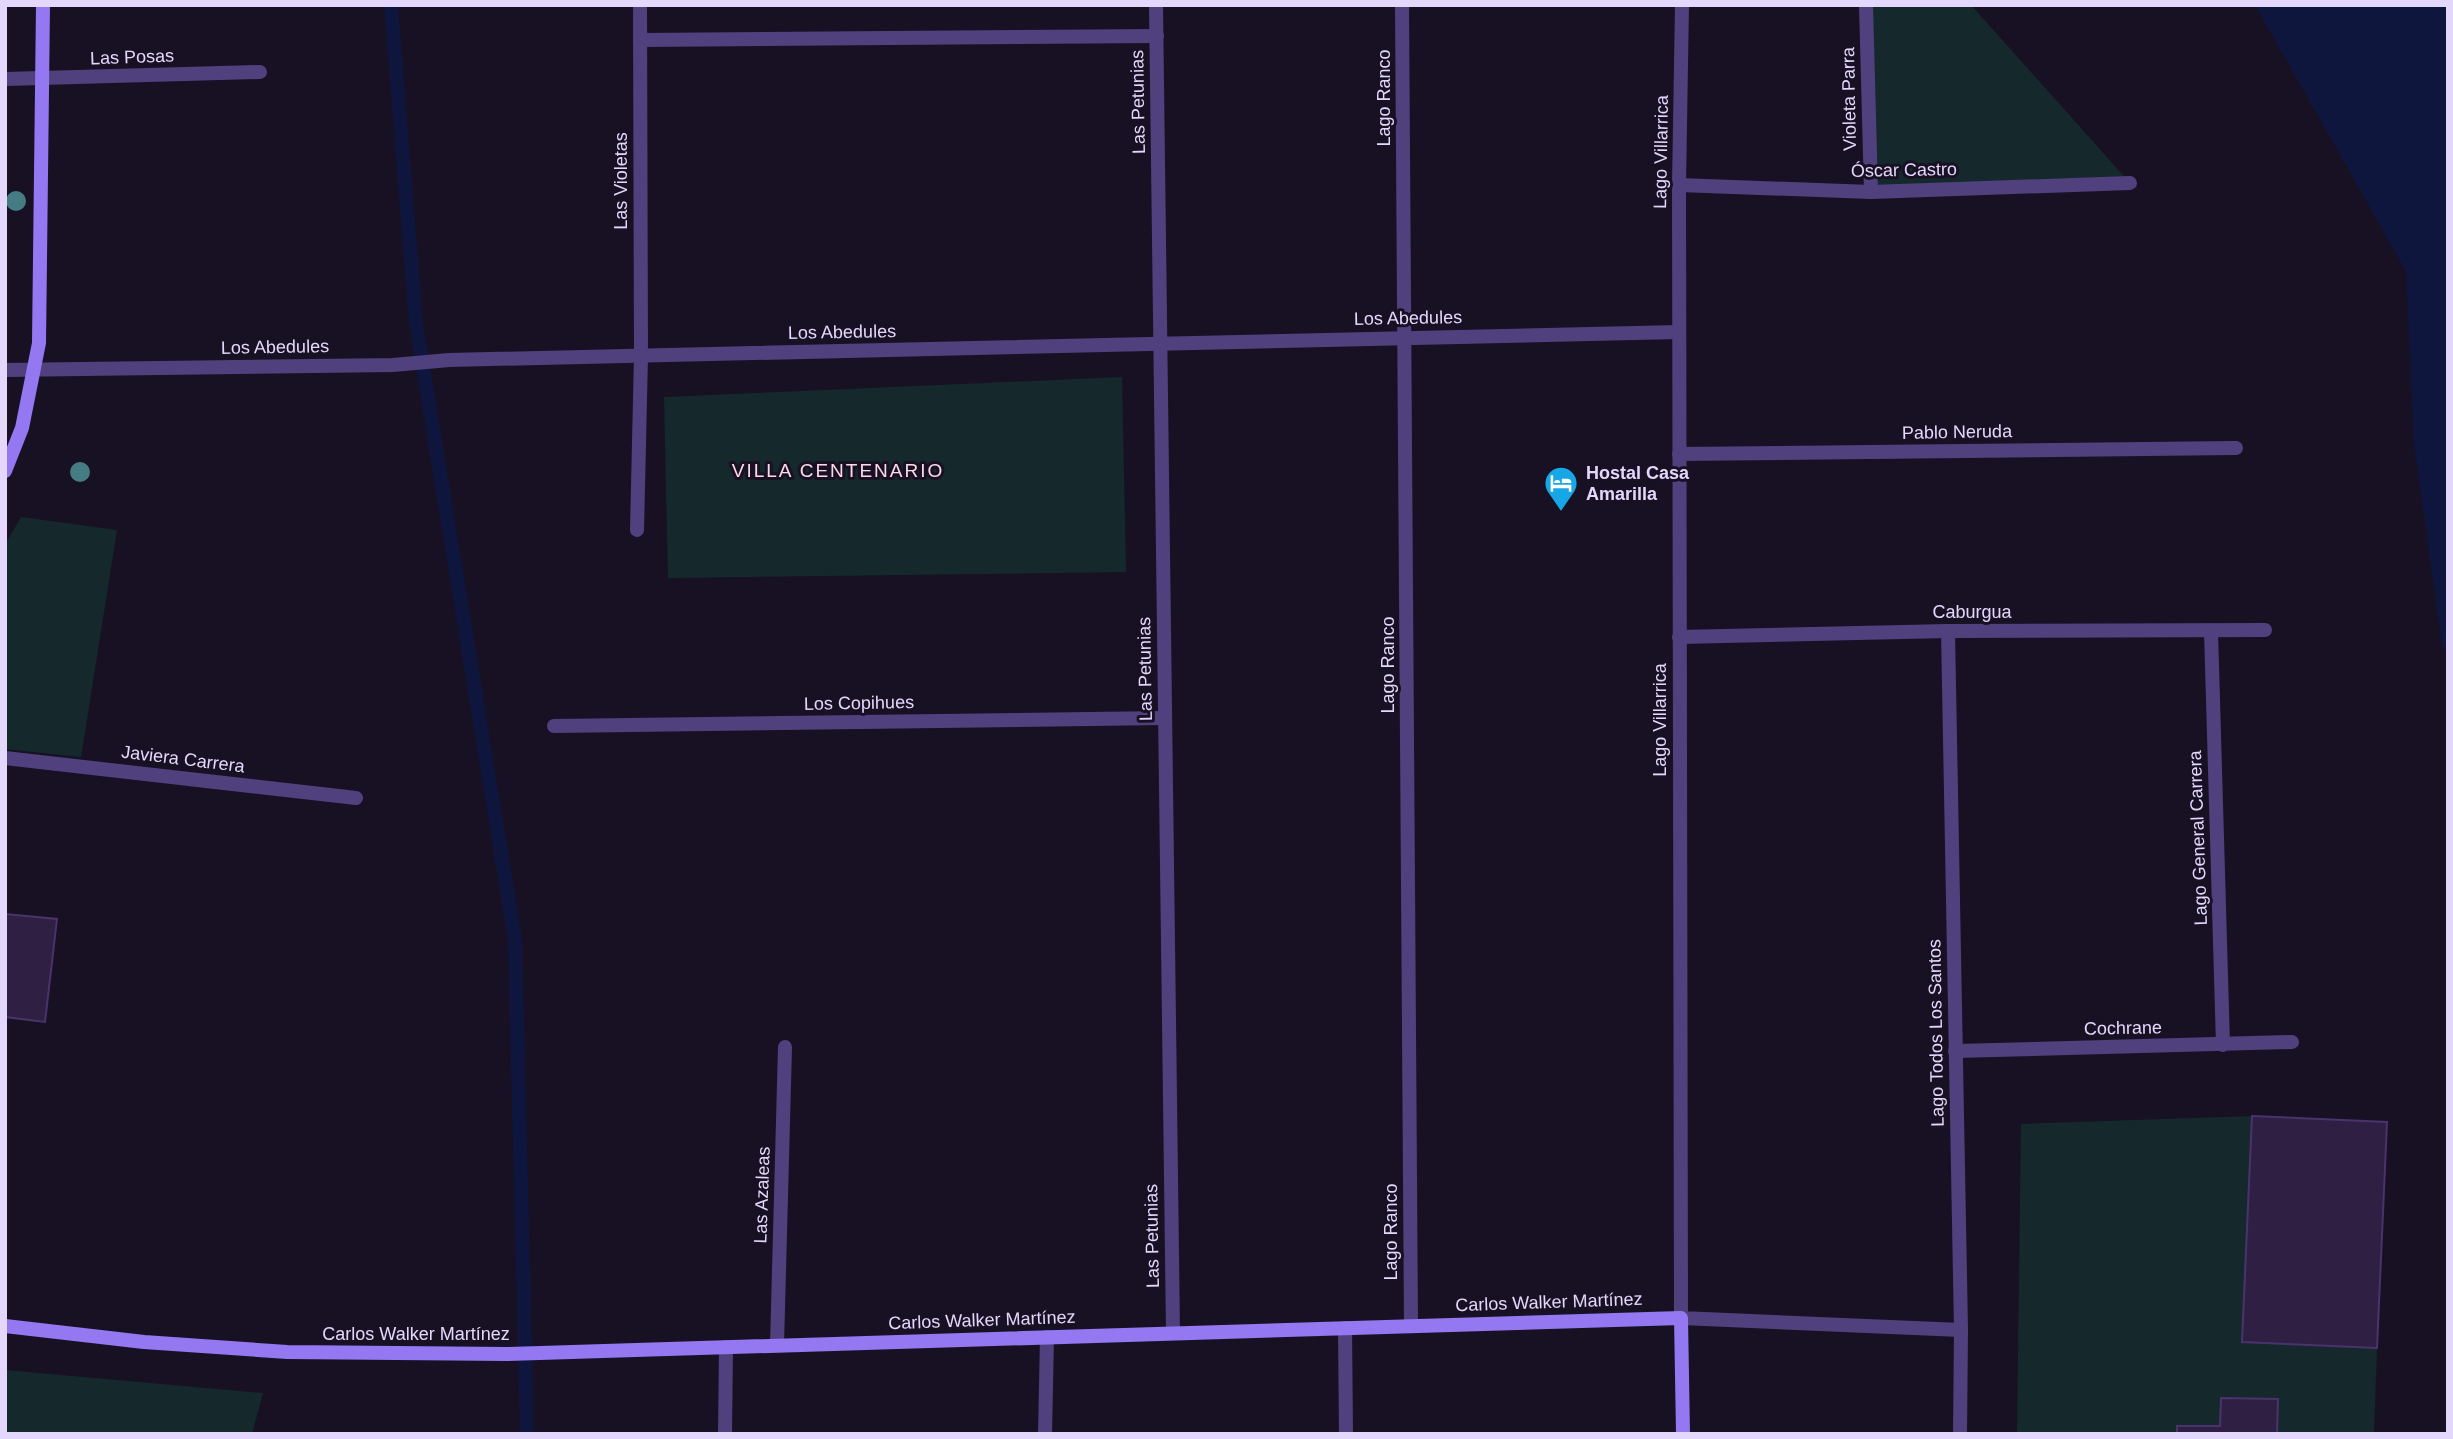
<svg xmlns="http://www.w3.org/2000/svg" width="2453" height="1439" font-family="Helvetica,sans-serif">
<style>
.green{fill:#15292d}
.water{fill:#0f163e}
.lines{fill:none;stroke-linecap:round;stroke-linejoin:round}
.stream{stroke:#0f163e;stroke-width:14}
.building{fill:#2e1f43;stroke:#4a336c;stroke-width:2}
.street{stroke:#50417e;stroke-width:14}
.secondary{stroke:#9478f2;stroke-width:14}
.tree{fill:#457c83}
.labels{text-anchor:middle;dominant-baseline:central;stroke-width:6;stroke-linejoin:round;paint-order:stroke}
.street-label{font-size:18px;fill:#e3d7fb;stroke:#181124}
.poi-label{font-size:18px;font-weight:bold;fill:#e3d7fb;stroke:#181124;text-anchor:start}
.neighbourhood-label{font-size:19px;letter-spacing:2px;fill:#fbd9e8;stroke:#181124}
</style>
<rect width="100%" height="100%" fill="#181124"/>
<!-- green -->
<g class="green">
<polygon points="1866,5 1971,5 2130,183 1871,192"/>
<polygon points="1122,377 1126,572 668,578 664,397"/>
<polygon points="21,517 117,530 81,757 5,749 5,545"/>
<polygon points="2252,1116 2242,1342 2377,1348 2374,1434 2277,1434 2278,1399 2222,1398 2220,1426 2178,1426 2177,1434 2017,1434 2021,1124"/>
<polygon points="5,1370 263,1393 252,1434 5,1434"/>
</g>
<!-- water -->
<polygon class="water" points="2255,5 2448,5 2448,654 2442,644 2414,443 2406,271"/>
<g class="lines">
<!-- stream -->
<polyline class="stream" points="391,5 416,323 515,940 527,1434"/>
</g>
<!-- building -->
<g class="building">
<polygon points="5,914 57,919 45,1022 5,1017"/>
<polygon points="2252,1116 2387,1122 2377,1348 2242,1342"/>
<polygon points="2221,1398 2278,1399 2277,1434 2177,1434 2177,1426 2220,1426"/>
</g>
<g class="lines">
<!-- street -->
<g class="street">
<polyline points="1156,5 1173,1333"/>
<polyline points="1402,5 1411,1325"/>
<polyline points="1682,5 1679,185 1681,1318 1961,1330"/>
<polyline points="1866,5 1871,192"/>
<polyline points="640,40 1157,36"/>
<polyline points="5,79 260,72"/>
<polyline points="1679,185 1871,192 2130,183"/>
<polyline points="5,370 393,365 449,360 1679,332"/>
<polyline points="1679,454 2236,448"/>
<polyline points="637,530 641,356 640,5"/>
<polyline points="1948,631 1961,1330 1960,1434"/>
<polyline points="2211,631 2223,1045"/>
<polyline points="1679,637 1948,631 2265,630"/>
<polyline points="554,726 1165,718"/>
<polyline points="5,758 356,798"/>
<polyline points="1955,1051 2292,1042"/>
<polyline points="1345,1328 1346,1434"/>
<polyline points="777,1345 785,1047"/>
<polyline points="725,1434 726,1347"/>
<polyline points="1045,1434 1047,1337"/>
</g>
<!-- secondary -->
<g class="secondary">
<polyline points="5,471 22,428 39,343 43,5"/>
<polyline points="5,1326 144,1342 287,1352 506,1354 1681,1318 1683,1434"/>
</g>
</g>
<!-- trees -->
<g class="tree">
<circle cx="16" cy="201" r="10"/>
<circle cx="80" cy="472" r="10"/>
</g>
<!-- icons -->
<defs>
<symbol id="hotel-pin" viewBox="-11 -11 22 30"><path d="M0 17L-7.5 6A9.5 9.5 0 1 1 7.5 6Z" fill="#17a7e7" stroke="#181124"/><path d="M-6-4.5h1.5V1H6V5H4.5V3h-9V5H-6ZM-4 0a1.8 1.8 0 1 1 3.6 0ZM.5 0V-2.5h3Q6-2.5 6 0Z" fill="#fff"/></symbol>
</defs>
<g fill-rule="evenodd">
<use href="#hotel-pin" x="1542" y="464" width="38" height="52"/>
</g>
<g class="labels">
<!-- street labels -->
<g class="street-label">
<text transform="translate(132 57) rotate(-2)">Las Posas</text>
<text transform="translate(1384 98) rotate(-90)">Lago Ranco</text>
<text transform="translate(1849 99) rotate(-91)">Violeta Parra</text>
<text transform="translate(1138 102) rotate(-91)">Las Petunias</text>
<text transform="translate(1661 152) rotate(-89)">Lago Villarrica</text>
<text transform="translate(1904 170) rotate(-1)">Óscar Castro</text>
<text transform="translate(621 181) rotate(-90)">Las Violetas</text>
<text transform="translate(1408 318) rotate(-1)">Los Abedules</text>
<text transform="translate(842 332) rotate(-1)">Los Abedules</text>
<text transform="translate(275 347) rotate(-1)">Los Abedules</text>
<text transform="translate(1957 432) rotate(-1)">Pablo Neruda</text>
<text x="1972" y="612">Caburgua</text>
<text transform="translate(1388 665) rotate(-90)">Lago Ranco</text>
<text transform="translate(1145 669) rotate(-91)">Las Petunias</text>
<text transform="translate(859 703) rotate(-1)">Los Copihues</text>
<text transform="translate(1660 720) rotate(-90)">Lago Villarrica</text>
<text transform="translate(183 759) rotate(7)">Javiera Carrera</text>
<text transform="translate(2198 838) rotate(-92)">Lago General Carrera</text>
<text transform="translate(2123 1028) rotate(-1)">Cochrane</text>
<text transform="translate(1936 1033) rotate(-91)">Lago Todos Los Santos</text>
<text transform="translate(762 1195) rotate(-88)">Las Azaleas</text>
<text transform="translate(1391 1232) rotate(-90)">Lago Ranco</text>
<text transform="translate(1152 1236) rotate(-91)">Las Petunias</text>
<text transform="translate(1549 1302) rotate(-2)">Carlos Walker Martínez</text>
<text transform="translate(982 1320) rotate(-2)">Carlos Walker Martínez</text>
<text x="416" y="1334">Carlos Walker Martínez</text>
</g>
<!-- poi labels -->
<g class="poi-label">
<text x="1586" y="473">Hostal Casa<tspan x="1586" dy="21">Amarilla</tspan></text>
</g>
<!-- neighbourhood labels -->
<g class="neighbourhood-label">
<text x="838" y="470">VILLA CENTENARIO</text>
</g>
</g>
<!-- border -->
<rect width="2453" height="1439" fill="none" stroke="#e3d7fb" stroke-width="14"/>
</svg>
